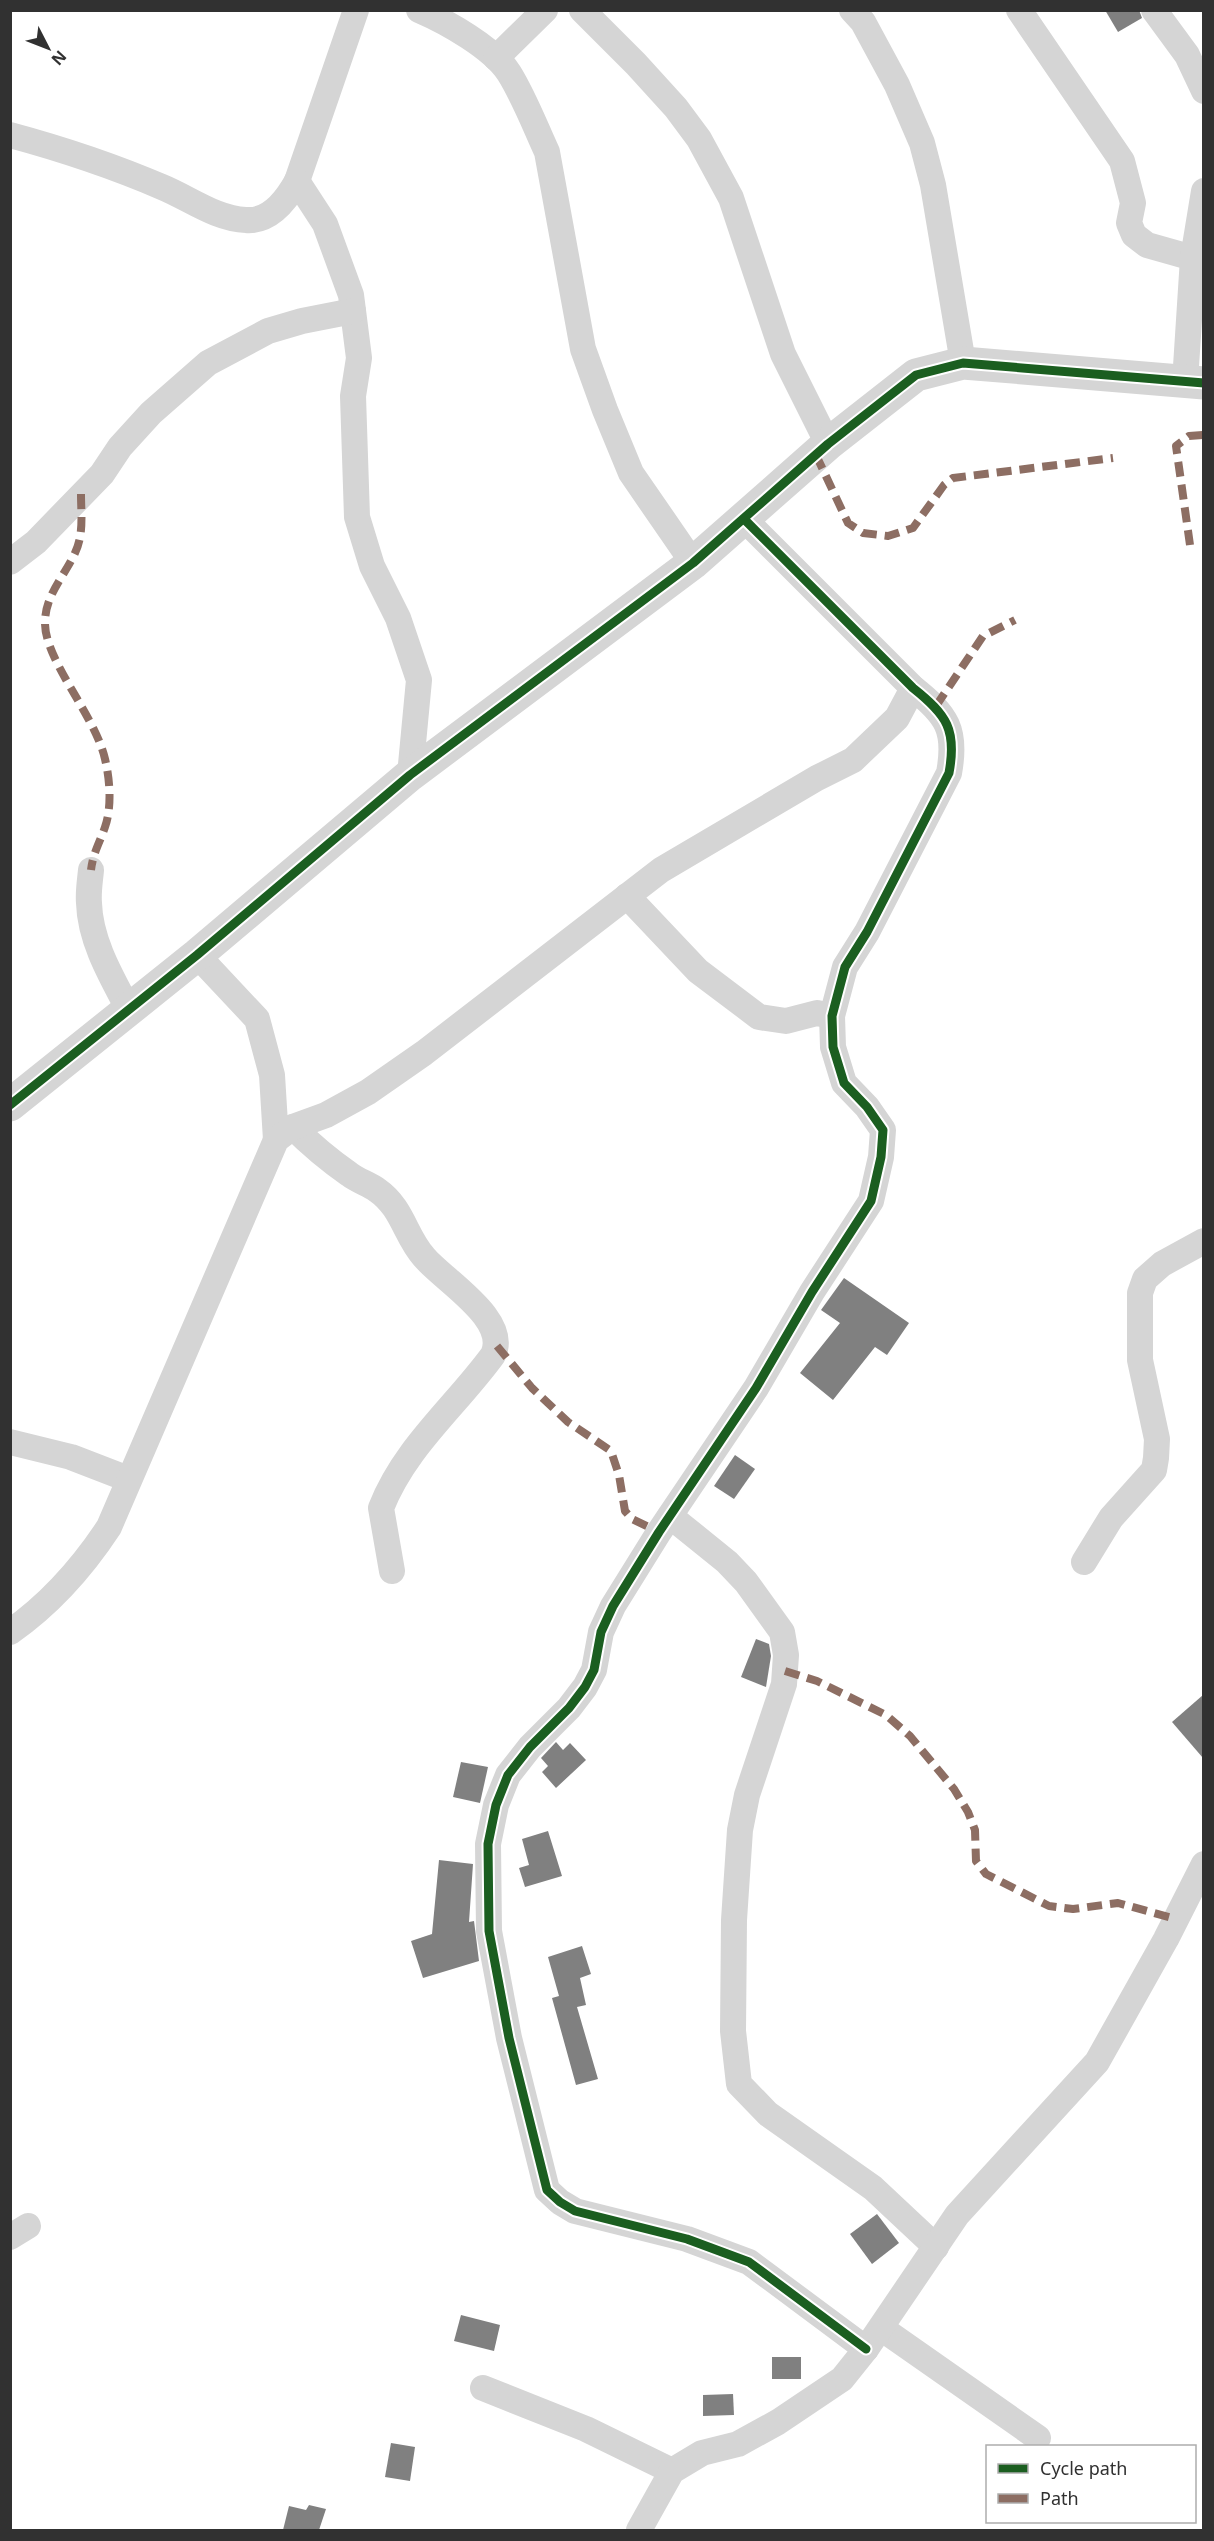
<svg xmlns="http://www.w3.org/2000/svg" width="1214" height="2541" font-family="'Noto Sans',sans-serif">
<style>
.building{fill:#808080}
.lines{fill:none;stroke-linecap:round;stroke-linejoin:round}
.minor{stroke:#d5d5d5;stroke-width:26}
.tertiary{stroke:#d5d5d5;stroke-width:33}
.quiet{stroke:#8d6e63;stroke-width:8;stroke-dasharray:15 8;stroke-linecap:butt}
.cycleway-casing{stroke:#fff;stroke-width:13}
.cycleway{stroke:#1b5e20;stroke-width:9}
</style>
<rect width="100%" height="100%" fill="#fff"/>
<!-- building -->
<g class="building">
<polygon points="1105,10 1139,10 1142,18 1118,32"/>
<polygon points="844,1278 909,1323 887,1355 875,1347 833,1400 800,1373 840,1323 821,1310"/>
<polygon points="735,1455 755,1469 734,1499 714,1486"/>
<polygon points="756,1639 769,1644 771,1656 766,1687 741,1677"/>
<polygon points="1203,1695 1203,1758 1172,1722"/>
<polygon points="556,1742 563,1750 570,1743 586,1760 556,1788 542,1772 548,1766 541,1758"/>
<polygon points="461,1762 488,1767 480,1803 453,1797"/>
<polygon points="548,1831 562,1876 525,1887 519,1868 529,1865 522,1839"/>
<polygon points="439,1860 473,1864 469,1922 474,1921 479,1961 423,1978 411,1941 432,1934"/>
<polygon points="582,1946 591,1974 580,1978 586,2005 577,2007 598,2079 576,2085 552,1998 559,1996 548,1957"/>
<polygon points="877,2214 899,2243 872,2264 850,2234"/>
<polygon points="461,2315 500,2325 494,2351 454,2341"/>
<rect x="772" y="2357" width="29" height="22"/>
<polygon points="733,2394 734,2415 703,2416 703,2395"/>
<polygon points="391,2443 415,2447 410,2481 385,2477"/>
<polygon points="309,2505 326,2509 319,2530 283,2530 289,2506 306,2510"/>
</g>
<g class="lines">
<!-- minor -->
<g class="minor">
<path d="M419 10C447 22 493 48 509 73 524 97 535 126 547 152L583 349 605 410 631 473 693 563"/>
<polyline points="582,10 636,64 676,108 699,139 731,198 783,354 828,444"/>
<polyline points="852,10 863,22 897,85 922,143 933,185 963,363"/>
<polyline points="1019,10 1122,161 1133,203 1129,223 1134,235 1147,245 1193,258"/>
<polyline points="1154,10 1187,55 1204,91"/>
<polyline points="496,58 545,10"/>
<path d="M10 135C62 149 113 166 162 187 189 198 216 219 246 220 270 222 287 199 297 181L356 10"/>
<polyline points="297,181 325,224 351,295 359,358 353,396 357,517 372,566 398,618 419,680 410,775"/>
<polyline points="1185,382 1193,258 1204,191"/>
<path d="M744 519 913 688C947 715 957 730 949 773L867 932 845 967 832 1016 833 1047 844 1083 867 1107 883 1130 881 1157 871 1201 812 1292 756 1388 659 1532 613 1606 601 1632 594 1670 585 1687 569 1708 530 1747 508 1775 496 1805 488 1844 489 1931 509 2038 547 2190 560 2202 575 2211 687 2239 749 2262 866 2349"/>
<polyline points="10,562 36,542 102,474 120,447 151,413 208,363 268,331 302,321 353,311"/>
<path d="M91 870C90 881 88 892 89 903 90 941 112 978 129 1010"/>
<polyline points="627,896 698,971 759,1017 786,1021 817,1013 832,1016"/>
<polyline points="197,955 257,1019 272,1075 276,1140"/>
<path d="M293 1127C310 1144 329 1160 349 1174 358 1181 369 1184 377 1190 403 1208 405 1236 424 1257 444 1281 510 1319 493 1355 455 1407 405 1447 381 1508L392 1571"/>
<polyline points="10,1442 71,1457 128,1479"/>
<polyline points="670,1516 727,1562 746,1582 782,1632 786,1655 784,1684 747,1795 740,1830 734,1920 733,2031 739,2084 768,2114 873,2188 936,2247"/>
<polyline points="1084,1562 1111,1518 1154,1470 1156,1458 1157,1439 1140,1360 1140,1293 1145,1279 1162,1264 1204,1241"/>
<path d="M10 1632C50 1604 82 1568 109 1527L276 1140 293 1127 326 1115 368 1092 424 1053 661 870 817 778 853 760 897 718 913 688"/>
<polyline points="10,2237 28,2226"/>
<polyline points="881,2328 1038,2438"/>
<polyline points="483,2388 586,2429 672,2471"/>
<polyline points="639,2530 672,2471 702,2453 738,2444 778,2422 842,2379 866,2349 957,2215 1097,2062 1166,1939 1204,1864"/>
</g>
<!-- tertiary -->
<polyline class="tertiary" points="10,1105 197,955 410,775 693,563 828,444 916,375 963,363 1204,383"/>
<!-- quiet -->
<g class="quiet">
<polyline points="816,455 848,523 863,533 888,536 913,528 944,485 953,478 1113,458"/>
<path d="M81 494C81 514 84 534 75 553 64 577 45 595 45 623 45 661 95 715 105 759 110 780 112 807 105 827 100 842 93 853 91 870"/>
<polyline points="1190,545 1176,446 1189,436 1204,435"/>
<polyline points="936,706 983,636 1015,620"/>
<polyline points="497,1346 532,1388 568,1422 611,1451 619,1475 625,1511 632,1519 659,1532"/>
<polyline points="785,1671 817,1681 886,1715 910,1736 954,1789 968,1812 975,1830 976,1861 986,1874 1049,1906 1073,1909 1118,1903 1176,1919"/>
</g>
<defs>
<g id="cycleway">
<path d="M744 519 913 688C947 715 957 730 949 773L867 932 845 967 832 1016 833 1047 844 1083 867 1107 883 1130 881 1157 871 1201 812 1292 756 1388 659 1532 613 1606 601 1632 594 1670 585 1687 569 1708 530 1747 508 1775 496 1805 488 1844 489 1931 509 2038 547 2190 560 2202 575 2211 687 2239 749 2262 866 2349"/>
<polyline points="10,1105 197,955 410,775 693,563 828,444 916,375 963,363 1204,383"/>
</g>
</defs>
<!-- cycleway casing -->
<use href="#cycleway" class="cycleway-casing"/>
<!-- cycleway -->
<use href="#cycleway" class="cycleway"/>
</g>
<!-- border -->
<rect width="1214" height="2541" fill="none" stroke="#313131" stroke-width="24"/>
<!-- legend -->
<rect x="986" y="2445" width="210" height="78" fill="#ffffff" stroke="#adadad" stroke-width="1.5"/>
<rect x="998" y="2464" width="30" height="9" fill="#1b5e20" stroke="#adadad" stroke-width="1.5"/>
<text x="1040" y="2475" font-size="18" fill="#313131">Cycle path</text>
<rect x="998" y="2494" width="30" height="9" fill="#8d6e63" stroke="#adadad" stroke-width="1.5"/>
<text x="1040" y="2505" font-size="18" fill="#313131">Path</text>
<!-- north arrow -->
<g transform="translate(48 48) rotate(132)" stroke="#ffffff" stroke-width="4.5" paint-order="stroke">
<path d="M0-4.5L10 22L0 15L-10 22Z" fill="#313131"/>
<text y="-9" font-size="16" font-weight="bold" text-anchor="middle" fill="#313131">N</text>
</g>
</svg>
